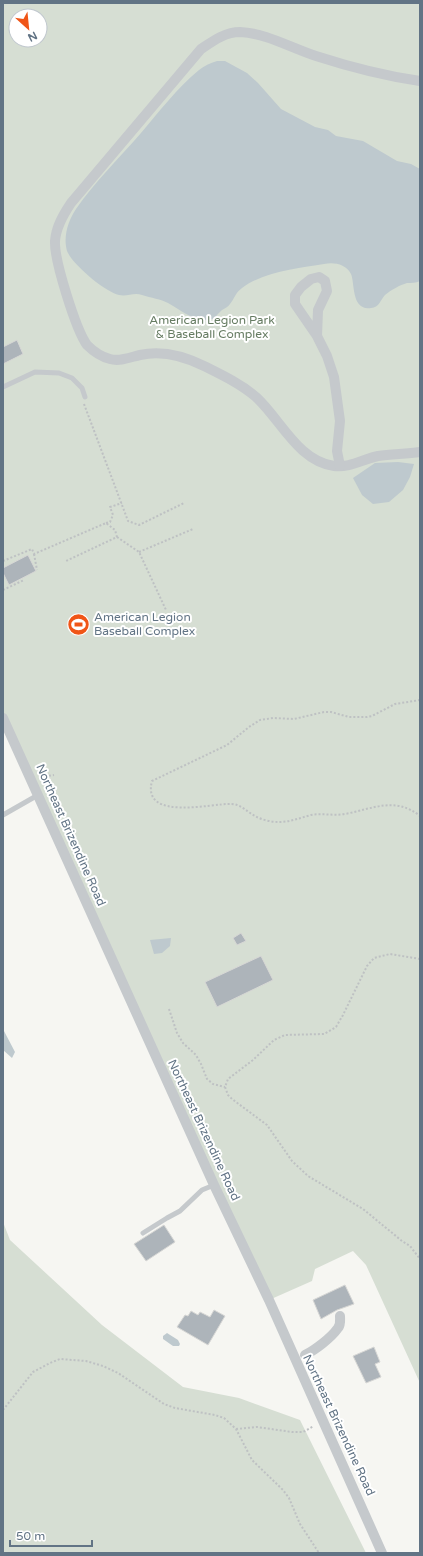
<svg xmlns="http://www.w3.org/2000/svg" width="423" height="1556" font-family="'Varela Round',sans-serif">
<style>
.green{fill:#d6ded3;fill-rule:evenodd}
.water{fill:#bec9ce}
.building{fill:#adb4ba;stroke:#d7d7d5}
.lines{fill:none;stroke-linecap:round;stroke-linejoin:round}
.path{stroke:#bec1c3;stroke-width:2;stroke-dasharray:2 2;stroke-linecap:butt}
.service{stroke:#c5c9cc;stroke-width:5}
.minor{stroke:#c5c9cc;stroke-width:10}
.labels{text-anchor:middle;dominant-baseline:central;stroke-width:4;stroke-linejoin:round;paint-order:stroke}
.park-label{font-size:12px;fill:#667c62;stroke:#fff}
.poi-label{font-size:12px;fill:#627485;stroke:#fff;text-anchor:start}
.street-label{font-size:12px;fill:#627485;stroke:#fff}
</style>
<rect width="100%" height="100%" fill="#f6f6f2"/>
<!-- green -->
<g class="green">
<path d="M3 3H420V1383L366 1265 353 1251 315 1269 312 1281 269 1300 3 716ZM16 16H40V40H16Z"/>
<polygon points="3,1222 10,1240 102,1325 183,1387 239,1398 300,1420 366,1553 3,1553"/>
</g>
<!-- water -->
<g class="water">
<path d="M217 61H225L247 73 258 83 281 109 315 127 328 130 336 136 363 141 397 161 411 164 420 169V281C416 283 411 283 407 283 400 285 391 290 385 295 381 299 379 308 371 308 351 311 355 283 351 274 346 264 334 262 324 264 300 268 262 272 242 288 235 293 235 298 230 304 228 307 225 308 222 310 215 316 216 320 205 320 190 319 181 310 168 303 161 299 151 298 142 295 134 292 127 297 119 295 105 292 72 264 67 251 63 237 68 221 76 209 93 184 120 157 141 133 159 112 177 88 199 70 204 66 210 63 217 61Z"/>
<polygon points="398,462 414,464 410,477 403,490 389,502 373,504 362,495 353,478 375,463"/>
<polygon points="171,938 170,946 162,953 154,954 150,940"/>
<polygon points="3,1021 4,1031 15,1052 12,1058 3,1050"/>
<polygon points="167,1333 178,1340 180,1344 179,1346 173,1346 163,1339 163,1336"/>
</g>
<!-- building -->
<g class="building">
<polygon points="17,340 23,354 3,364 3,347"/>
<polygon points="28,555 36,571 9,585 3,573 3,568"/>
<polygon points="241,933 246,941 237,945 233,938"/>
<polygon points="261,956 273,980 217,1007 205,982"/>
<polygon points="164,1225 175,1242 146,1261 134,1244"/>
<polygon points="345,1285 354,1304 337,1310 321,1319 313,1300"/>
<polygon points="214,1310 225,1316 208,1345 177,1327 185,1315 188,1316 191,1311 198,1315 200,1312 210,1317"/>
<polygon points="374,1347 380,1362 375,1364 381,1377 366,1383 353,1356"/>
</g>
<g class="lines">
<!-- path -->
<g class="path">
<polyline points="84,404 128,521 139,525 184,503"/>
<polyline points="106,523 110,522 113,515 110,507 122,503"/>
<polyline points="117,537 139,552 166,610"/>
<polyline points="139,552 193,529"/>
<polyline points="34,554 37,570"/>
<polyline points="3,561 32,549 34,554 106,523 115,530 117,537 66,561"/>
<polyline points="3,590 24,580"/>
<path d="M420 700 395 704 372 716 367 717H349L331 712H324L294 719 273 718 260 720 249 727 227 745 154 780 152 781C141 822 213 803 231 804 241 804 247 812 255 816 262 820 271 822 279 822 290 822 300 818 311 815 322 813 333 816 345 814 372 809 395 796 420 816"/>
<polyline points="41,777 54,775"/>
<polyline points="420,959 390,954 374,958 367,966 343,1015 336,1027 324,1034 285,1035 274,1040 253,1060 228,1079 225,1087 228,1095 232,1099 267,1125 292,1161 308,1176 363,1209 402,1241 410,1246 420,1259"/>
<polyline points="169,1009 177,1033 183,1043 196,1055 201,1064 207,1079 213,1084 225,1087"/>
<polyline points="3,1410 33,1372 50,1363 60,1359 86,1361 103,1366 118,1373 164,1404 175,1408 215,1415 224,1418 236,1429 252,1460 283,1490 289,1498 300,1524 319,1553"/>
<polyline points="236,1429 257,1427 292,1432 303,1432 314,1426"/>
</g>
<!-- service -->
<g class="service">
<polyline points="3,387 35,372 59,373 72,378 82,388 85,397"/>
<polyline points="3,815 38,795"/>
<polyline points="143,1233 167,1218 180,1211 202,1190 214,1185"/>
</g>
<!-- minor -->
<g class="minor">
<path d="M420 81C385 76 350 67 316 56 291 48 266 33 240 32 225 32 213 41 201 49L71 203C63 215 56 227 55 241 54 260 76 330 87 345 93 351 102 357 110 359 120 362 131 357 140 355 162 350 184 356 204 366 222 375 241 384 256 397 281 420 298 461 334 466 350 468 363 459 378 456 392 454 406 454 420 452"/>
<polyline points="317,336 318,310 327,291 325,281 319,277 311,279 301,287 295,295 295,304 317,336 327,356 334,377 340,421 337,451 340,466"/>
<polyline points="3,718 214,1185 269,1300 382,1553"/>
<path d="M305 1355C315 1350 331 1338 338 1328 341 1324 340 1320 340 1316"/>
</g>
</g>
<!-- icons -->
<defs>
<symbol id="stadium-disc" viewBox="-11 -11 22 22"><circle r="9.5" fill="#f05517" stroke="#fff"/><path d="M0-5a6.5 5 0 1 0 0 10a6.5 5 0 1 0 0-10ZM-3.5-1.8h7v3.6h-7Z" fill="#fff"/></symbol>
</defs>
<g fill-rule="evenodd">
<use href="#stadium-disc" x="66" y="612" width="25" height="25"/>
</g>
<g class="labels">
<!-- park labels -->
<g class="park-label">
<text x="212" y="320">American Legion Park<tspan x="212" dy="14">&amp; Baseball Complex</tspan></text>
</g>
<!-- poi labels -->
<g class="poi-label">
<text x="94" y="617">American Legion<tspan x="94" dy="14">Baseball Complex</tspan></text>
</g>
<!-- street labels -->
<g class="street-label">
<text transform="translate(71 835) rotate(66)">Northeast Brizendine Road</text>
<text transform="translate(204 1130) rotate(65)">Northeast Brizendine Road</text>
<text transform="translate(339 1425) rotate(65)">Northeast Brizendine Road</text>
</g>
</g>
<!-- border -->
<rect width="423" height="1556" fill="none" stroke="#627485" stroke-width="8"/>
<!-- north arrow -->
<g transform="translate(28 28) rotate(153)"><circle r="19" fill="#ffffff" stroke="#c0c7ce"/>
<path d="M0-3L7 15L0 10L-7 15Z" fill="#f05517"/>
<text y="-6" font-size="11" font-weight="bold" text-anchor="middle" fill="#627485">N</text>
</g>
<!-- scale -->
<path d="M10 1540v6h82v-6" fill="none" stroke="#627485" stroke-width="2"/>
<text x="16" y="1540" font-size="12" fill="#627485" stroke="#ffffff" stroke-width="3" paint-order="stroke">50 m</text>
</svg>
